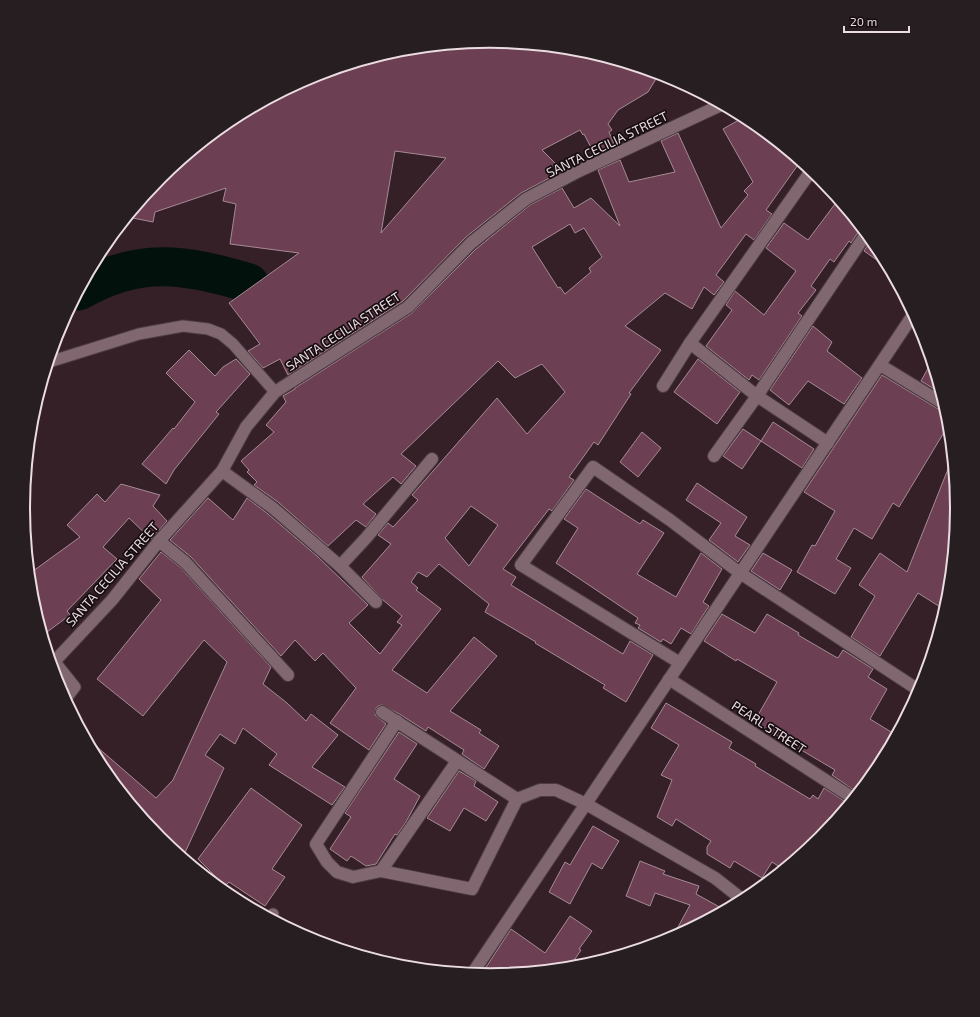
<svg xmlns="http://www.w3.org/2000/svg" width="980" height="1017" font-family="'Exo 2',sans-serif">
<style>
.lines{fill:none;stroke-linecap:round;stroke-linejoin:round}
.river{stroke:#02110b;stroke-width:39}
.building{fill:#6d3f52;stroke:#a58b95;fill-rule:evenodd}
.service-casing{stroke:#4d3c43;stroke-width:13}
.minor-casing{stroke:#4d3c43;stroke-width:14}
.service{stroke:#806770;stroke-width:11}
.minor{stroke:#806770;stroke-width:12}
.labels{text-anchor:middle;dominant-baseline:central;stroke-width:3.5;stroke-linejoin:round;paint-order:stroke}
.street-label{font-size:13px;fill:#eadce1;stroke:#160d11}
.rim{fill:none;stroke:#eadce1;stroke-width:2}
</style>
<rect width="100%" height="100%" fill="#352028"/>
<g class="lines">
<!-- river -->
<path class="river" d="M79 291C139 256 186 264 249 283"/>
</g>
<!-- building -->
<g class="building">
<path d="M491 42 581 51 659 74 648 92 618 110 608 124 612 130 609 132 615 146 595 155 584 134 583 135 580 130 542 150 556 164 551 169 555 175 521 193 466 237 403 301 288 375 280 359 263 368 248 351 260 344 229 303 299 253 230 244 236 204 223 201 226 188 155 212 153 222 128 217 160 178 231 120 312 77 399 50ZM395 151 446 158 381 233Z"/>
<path d="M744 117 750 120 800 162 766 210 772 214 754 240 746 234 716 275 724 282 714 295 704 287 692 309 665 293 625 326 661 350 629 393 631 394 598 445 594 442 569 477 574 480 552 511 549 509 503 569 516 577 511 585 623 654 630 641 653 655 626 702 603 688 605 685 535 643 536 642 485 612 489 604 439 564 427 577 418 572 411 582 418 588 416 590 441 609 392 670 427 693 474 637 497 656 450 711 481 730 479 733 499 746 484 769 462 754 464 750 428 727 426 731 401 715 382 705 378 706 376 708 375 715 386 724 369 750 330 723 356 688 323 653 315 661 295 640 281 656 191 557 170 540 208 498 233 520 247 498 268 514 317 556 368 605 349 623 380 654 402 625 397 622 402 616 383 600 362 577 391 544 378 535 388 523 393 527 418 500 412 495 497 398 527 434 565 392 542 364 515 378 498 361 401 454 416 466 401 484 393 477 363 504 376 514 366 527 356 520 328 546 278 502 254 485 257 482 247 472 249 470 241 461 274 432 266 425 286 402 283 396 295 389V388L412 313 476 249 530 205 562 188 574 208 591 198 620 226 598 170 620 160 629 182 675 172 661 141 678 133 721 228 748 195 744 191 753 182 723 129ZM570 224 575 233 584 228 602 257 589 268 591 272 565 294 560 287 558 288 532 247ZM471 506 498 525 469 566 445 538Z"/>
<polygon points="838,200 861,228 851,243 849,241 834,262 830,259 811,286 816,290 798,313 802,316 759,380 752,375 749,380 706,346 732,310 726,305 735,291 764,315 796,271 766,248 784,223 808,240"/>
<polygon points="871,240 878,249 887,267 864,251"/>
<polygon points="813,326 832,342 827,351 862,378 844,404 808,381 789,405 770,390"/>
<polygon points="189,350 215,376 223,367 236,359 250,374 216,412 219,414 174,470 166,484 142,464 173,428 174,429 195,402 166,373"/>
<polygon points="698,359 740,392 717,424 674,392"/>
<polygon points="931,363 941,393 921,381"/>
<polygon points="882,375 940,410 946,411 949,424 899,507 893,503 872,539 854,528 836,559 851,568 835,594 797,572 812,545 815,546 835,511 804,492"/>
<polygon points="773,422 814,449 802,468 761,441"/>
<polygon points="743,429 761,441 742,469 723,456"/>
<polygon points="642,432 661,448 638,477 620,462"/>
<polygon points="952,459 957,509 948,600 945,610 918,593 880,656 851,637 875,596 859,585 880,553 907,572"/>
<polygon points="697,483 747,517 735,536 750,545 738,562 709,540 721,523 686,500"/>
<polygon points="121,484 160,495 153,506 167,521 151,539 129,518 103,547 117,559 67,611 70,615 43,635 32,599 29,574 80,537 67,525 97,494 105,502"/>
<polygon points="586,489 640,524 643,520 664,533 637,574 676,597 701,553 722,569 703,602 709,606 691,634 681,628 671,644 663,639 661,642 638,628 640,625 635,623 638,618 556,563 578,528 564,519"/>
<polygon points="161,552 180,567 271,667 263,684 287,703 306,721 311,714 338,735 312,767 345,787 332,805 269,765 277,754 243,728 235,744 220,734 205,755 224,768 183,857 160,839 102,768 92,750 96,746 156,798 173,780 227,662 204,640 143,716 97,679 161,600 139,579"/>
<polygon points="763,553 792,570 780,590 751,571"/>
<polygon points="722,614 755,633 767,614 799,633 798,635 834,656 838,658 843,650 873,669 868,677 887,689 870,719 896,735 877,766 878,768 858,793 832,775 835,770 754,722 777,682 737,659 736,661 704,641"/>
<polygon points="666,703 732,742 729,748 756,764 755,766 810,799 813,795 818,799 824,788 849,804 820,839 783,869 772,862 762,878 734,861 730,868 707,854 707,847 711,841 676,819 672,826 657,817 672,780 661,775 679,745 651,728"/>
<polygon points="399,732 417,744 394,779 420,796 406,822 397,835 395,834 376,864 366,866 351,856 347,861 330,849 351,817 345,813"/>
<polygon points="459,771 476,781 474,786 498,802 486,821 464,808 450,831 427,818"/>
<polygon points="251,788 302,825 272,869 285,877 265,906 229,882 225,886 198,859"/>
<polygon points="593,826 619,841 602,869 592,863 570,904 549,892 565,862 570,865"/>
<polygon points="640,861 665,871 663,874 699,886 696,894 725,910 672,938 690,905 655,893 650,906 626,896"/>
<polygon points="570,916 592,931 579,949 581,950 569,968 490,976 481,975 511,929 545,953"/>
</g>
<g class="lines">
<defs>
<g id="service">
<polyline points="49,362 139,334 183,326 208,329 221,334 233,344 275,392"/>
<polyline points="55,662 75,687 65,700"/>
<polyline points="271,918 273,914"/>
</g>
<g id="minor">
<polyline points="690,343 757,396 828,443"/>
<polyline points="880,365 944,404"/>
<polyline points="663,386 690,343 811,171"/>
<polyline points="714,456 757,396 866,234"/>
<polyline points="222,471 273,508 340,566 376,602"/>
<polyline points="159,541 185,562 288,675"/>
<polyline points="340,566 366,538 432,459"/>
<polyline points="680,663 521,565 593,467 670,520 740,573 920,691"/>
<polyline points="52,664 112,600 159,541 222,471 246,427 275,392 408,307 471,243 526,199 577,172 721,105"/>
<polyline points="669,679 853,798"/>
<polyline points="382,712 517,799 540,790 556,790 586,804 715,878 743,900"/>
<polyline points="397,721 316,844 327,862 337,872 353,877 381,871 472,889 517,799"/>
<polyline points="381,871 457,761"/>
<polyline points="472,974 913,315"/>
</g>
</defs>
<!-- service casing -->
<use href="#service" class="service-casing"/>
<!-- minor casing -->
<use href="#minor" class="minor-casing"/>
<!-- service -->
<use href="#service" class="service"/>
<!-- minor -->
<use href="#minor" class="minor"/>
</g>
<g class="labels">
<!-- street labels -->
<g class="street-label">
<text transform="translate(607 144) rotate(-26)">SANTA CECILIA STREET</text>
<text transform="translate(343 331) rotate(-33)">SANTA CECILIA STREET</text>
<text transform="translate(112 574) rotate(-49)">SANTA CECILIA STREET</text>
<text transform="translate(769 727) rotate(33)">PEARL STREET</text>
</g>
</g>
<!-- crop -->
<path d="M0 0H980V1017H0ZM30 508a460 460 0 1 1 920 0a460 460 0 1 1-920 0Z" fill="#271e22" fill-rule="evenodd"/>
<path class="rim" d="M30 508a460 460 0 1 1 920 0a460 460 0 1 1-920 0Z"/>
<!-- scale -->
<path d="M844 26v6h65v-6" fill="none" stroke="#eadce1" stroke-width="2"/>
<text x="850" y="26" font-size="12" fill="#eadce1" stroke="#160d11" stroke-width="3" paint-order="stroke">20 m</text>
</svg>
